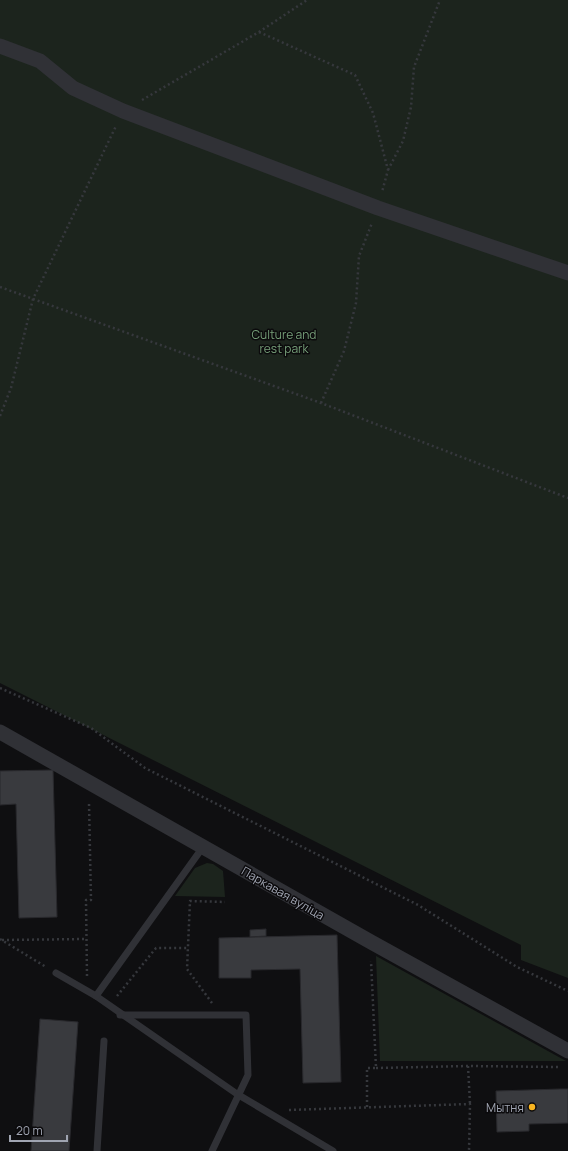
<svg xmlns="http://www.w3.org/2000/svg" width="568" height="1151" font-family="Manrope,sans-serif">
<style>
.green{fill:#1c241d}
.building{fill:#393a3e;stroke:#29292d}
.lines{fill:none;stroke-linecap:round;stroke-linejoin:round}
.path{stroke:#36383d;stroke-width:2.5;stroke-dasharray:2 3;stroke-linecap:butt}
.lane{stroke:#303136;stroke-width:7}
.street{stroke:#303136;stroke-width:15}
.poi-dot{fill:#f8b420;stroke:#0b0a0c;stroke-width:1.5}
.labels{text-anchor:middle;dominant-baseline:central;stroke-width:3;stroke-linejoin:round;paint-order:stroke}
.park-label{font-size:12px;fill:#769f79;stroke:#0b0a0c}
.street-label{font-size:12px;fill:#a0a5b2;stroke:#0b0a0c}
.poi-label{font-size:12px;fill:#a0a5b2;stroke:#0b0a0c;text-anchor:end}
</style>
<rect width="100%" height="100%" fill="#0f0f11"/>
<!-- green -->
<g class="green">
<polygon points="0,0 568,0 568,978 521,960 521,945 0,683"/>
<polygon points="207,863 213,864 223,871 225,897 175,896 195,868"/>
<polygon points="376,956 566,1061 380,1061"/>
</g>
<!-- building -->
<g class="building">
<polygon points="53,770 57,917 19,918 16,804 0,805 0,771"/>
<polygon points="266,929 266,936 250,937 250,930"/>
<polygon points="337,935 341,1082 303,1083 300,969 251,970 251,978 219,978 219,938"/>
<polygon points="40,1019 78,1022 69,1151 31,1151"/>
<polygon points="560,1089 568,1089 568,1123 529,1124 529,1131 497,1132 496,1091"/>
</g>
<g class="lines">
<!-- path -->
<g class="path">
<polyline points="259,32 355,75 373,113 388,170 382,192"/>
<polyline points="142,100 259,32 307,0"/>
<polyline points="388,170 403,141 411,107 414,67 440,0"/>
<polyline points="0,287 321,403 568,498"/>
<polyline points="321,403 344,351 356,303 359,256 372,223"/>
<polyline points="0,416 11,388 33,299 116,126"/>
<polyline points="0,688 91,728 145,768 418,905 517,967 568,991"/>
<polyline points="0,939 46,967"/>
<polyline points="2,940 87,939"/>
<polyline points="87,976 86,900 91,900 89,803"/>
<polyline points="117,996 156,948 188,948"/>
<polyline points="212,1003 187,969 190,901 225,902"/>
<polyline points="468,1066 470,1104"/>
<polyline points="376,1068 468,1066 559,1067"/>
<polyline points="367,1107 367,1068 376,1068 371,961"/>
<polyline points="289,1110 470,1104 469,1151"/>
</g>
<!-- lane -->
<g class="lane">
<polyline points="56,973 96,996 237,1094 333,1151"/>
<polyline points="96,996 203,847"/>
<polyline points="120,1015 246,1015 248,1075 212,1151"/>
<polyline points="97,1151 104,1041"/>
</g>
<!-- street -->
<g class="street">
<polyline points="0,46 40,61 73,88 123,111 378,208 568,273"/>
<polyline points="0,732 371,942 568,1051"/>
</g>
</g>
<!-- markers -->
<circle class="poi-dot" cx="532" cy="1107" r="4"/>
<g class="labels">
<!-- park labels -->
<g class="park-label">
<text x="284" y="334">Culture and<tspan x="284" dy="14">rest park</tspan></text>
</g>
<!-- street labels -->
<g class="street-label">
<text transform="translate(283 893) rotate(30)">Паркавая вуліца</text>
</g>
<!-- poi labels -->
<g class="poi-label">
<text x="524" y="1107">Мытня</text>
</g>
</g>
<!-- scale -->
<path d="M10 1135v6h57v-6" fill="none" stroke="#a0a5b2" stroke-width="2"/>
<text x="16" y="1135" font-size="12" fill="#a0a5b2" stroke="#0b0a0c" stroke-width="3" paint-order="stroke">20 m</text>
</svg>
